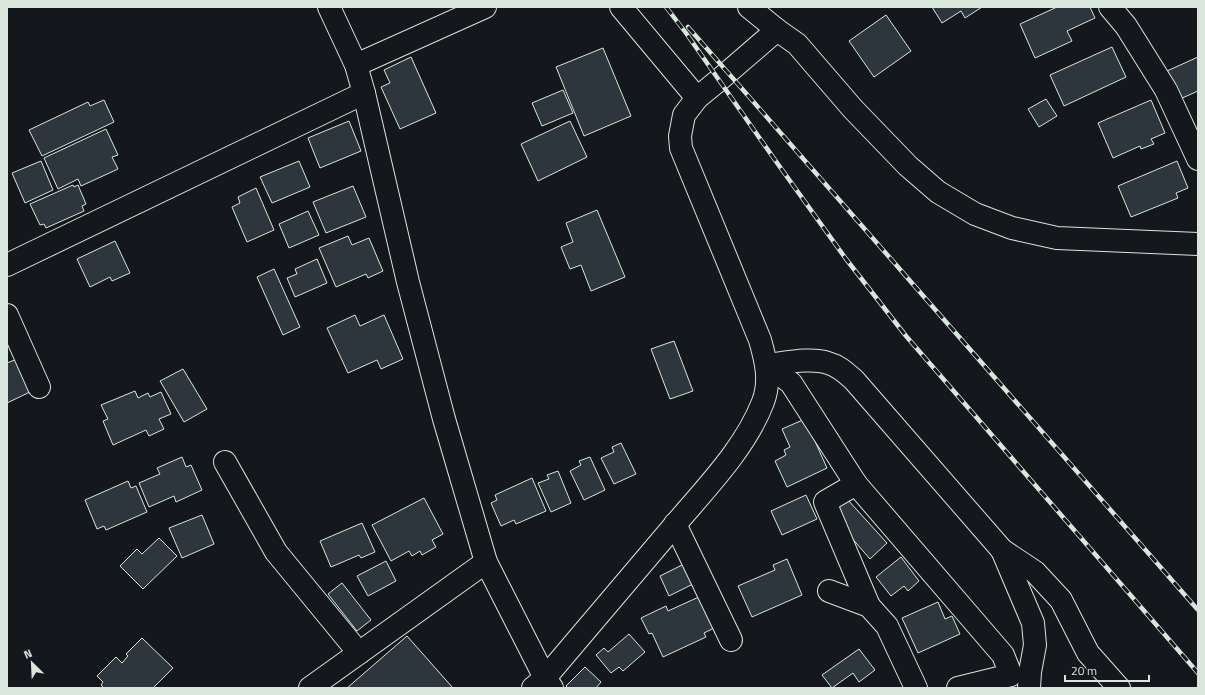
<svg xmlns="http://www.w3.org/2000/svg" width="1205" height="695" font-family="'Titillium Web',sans-serif">
<style>
.building{fill:#2c363c;stroke:#d8e6dc}
.lines{fill:none;stroke-linecap:round;stroke-linejoin:round}
.minor-casing{stroke:#d8e6dc;stroke-width:24}
.minor{stroke:#14181c;stroke-width:22}
.rail-casing{stroke:#d8e6dc;stroke-width:4.5}
.rail{stroke:#14181c;stroke-width:3;stroke-dasharray:9;stroke-linecap:butt}
</style>
<rect width="100%" height="100%" fill="#14181c"/>
<!-- building -->
<g class="building">
<polygon points="932,7 982,7 965,18 961,11 942,23"/>
<polygon points="1057,7 1090,7 1095,18 1067,31 1072,41 1035,58 1020,24"/>
<polygon points="886,15 911,51 874,77 849,41"/>
<polygon points="1112,47 1126,77 1064,106 1050,75"/>
<polygon points="603,48 631,116 584,136 556,67"/>
<polygon points="411,57 436,113 400,129 381,87 390,83 384,70"/>
<polygon points="1198,57 1198,91 1180,99 1167,71"/>
<polygon points="563,90 573,113 542,126 532,103"/>
<polygon points="1046,99 1057,116 1039,127 1028,109"/>
<polygon points="104,100 114,122 42,156 29,130 88,102 90,106"/>
<polygon points="1151,100 1165,133 1151,139 1154,144 1141,149 1140,146 1113,158 1098,123"/>
<polygon points="349,121 361,151 320,168 308,138"/>
<polygon points="570,121 587,157 538,181 521,144"/>
<polygon points="106,129 118,155 112,157 118,169 81,186 78,179 58,189 44,158"/>
<polygon points="41,161 53,190 25,203 12,173"/>
<polygon points="299,161 310,187 272,203 260,177"/>
<polygon points="1177,161 1188,188 1176,193 1178,198 1131,217 1118,186"/>
<polygon points="73,185 74,187 78,185 86,204 82,206 84,211 46,228 44,224 40,225 30,204"/>
<polygon points="353,186 366,217 326,233 313,202"/>
<polygon points="256,188 274,230 247,242 232,207 240,203 238,197"/>
<polygon points="597,210 625,277 591,291 581,265 570,269 561,247 573,242 566,223"/>
<polygon points="308,211 319,235 289,248 279,224"/>
<polygon points="348,236 352,245 369,238 383,271 368,278 366,274 336,287 319,248"/>
<polygon points="115,241 130,273 112,281 110,277 90,287 77,259"/>
<polygon points="317,259 327,283 295,297 287,278 297,274 295,269"/>
<polygon points="274,269 300,327 283,335 257,277"/>
<polygon points="355,315 360,326 384,315 403,359 381,369 377,360 348,373 327,328"/>
<polygon points="674,341 693,391 670,399 651,349"/>
<polygon points="17,359 32,391 7,403 7,363"/>
<polygon points="183,369 207,409 184,422 160,381"/>
<polygon points="135,391 138,398 148,393 150,397 161,392 171,414 159,419 164,429 149,436 146,430 113,445 103,421 108,419 101,405"/>
<polygon points="805,419 827,468 787,487 775,461 786,455 784,450 790,447 782,429"/>
<polygon points="621,443 636,474 614,484 601,458 614,452 612,447"/>
<polygon points="182,457 186,467 191,465 202,490 176,502 174,496 149,507 139,483 160,474 157,468"/>
<polygon points="590,457 605,490 584,500 570,471 581,465 579,461"/>
<polygon points="558,471 571,503 551,512 538,483 549,479 547,475"/>
<polygon points="532,478 546,511 516,524 514,520 501,526 491,503 497,500 495,495"/>
<polygon points="128,481 131,488 136,486 147,512 106,530 104,526 97,529 85,500"/>
<polygon points="806,495 817,519 782,535 771,511"/>
<polygon points="424,498 443,534 432,540 436,547 422,555 420,551 412,556 409,551 391,561 372,525"/>
<polygon points="847,499 887,543 870,559 843,528 836,509"/>
<polygon points="202,515 214,544 182,558 169,528"/>
<polygon points="362,523 375,552 361,558 359,555 331,567 320,541"/>
<polygon points="159,538 177,556 143,589 120,566 137,549 142,554"/>
<polygon points="901,557 919,581 908,591 904,586 891,596 876,577"/>
<polygon points="787,559 802,595 752,617 738,586 775,570 773,565"/>
<polygon points="386,561 396,581 368,596 357,576"/>
<polygon points="684,564 693,584 669,596 660,576"/>
<polygon points="342,583 371,620 357,631 328,594"/>
<polygon points="701,596 716,627 704,633 706,637 663,657 652,633 649,634 641,618 666,606 668,611"/>
<polygon points="938,602 945,619 952,616 960,634 918,653 902,618"/>
<polygon points="629,634 645,652 623,671 619,667 611,673 596,655 604,648 608,652"/>
<polygon points="407,636 453,688 347,688"/>
<polygon points="142,638 173,668 153,688 104,688 101,685 103,682 97,676 116,657 122,663 128,656 126,654"/>
<polygon points="859,649 875,670 859,682 853,673 832,688 822,675"/>
<polygon points="585,667 601,682 596,688 568,688 566,686"/>
</g>
<g class="lines">
<defs>
<g id="minor">
<polyline points="329,7 356,65 364,93 408,282 444,419 486,562 545,678 552,688"/>
<polyline points="621,7 697,98"/>
<polyline points="749,7 777,30 797,44 853,109 908,166 938,192 975,214 1012,228 1057,238 1198,244"/>
<polyline points="1110,7 1126,26 1166,90 1198,159"/>
<polyline points="356,65 485,7"/>
<polyline points="7,265 364,93"/>
<polyline points="7,315 39,387"/>
<path d="M767 365C785 363 811 357 828 363 839 366 846 373 854 380L1002 550 1035 572 1061 600 1088 653 1119 688"/>
<polyline points="767,365 791,383 856,484 1003,655 1011,675 958,688"/>
<polyline points="225,462 276,552 359,653"/>
<polyline points="856,484 825,502 869,606"/>
<polyline points="675,524 731,640"/>
<polyline points="1002,550 1033,623 1035,645 1030,672 1029,688"/>
<polyline points="829,591 869,606 887,626 916,688"/>
<polyline points="310,688 486,562"/>
<path d="M533 688 545 678C587 628 630 578 673 527 704 490 745 449 763 402 771 381 766 361 760 340L681 148 680 136 684 115 697 98 719 80 777 30"/>
</g>
</defs>
<!-- minor casing -->
<use href="#minor" class="minor-casing"/>
<!-- minor -->
<use href="#minor" class="minor"/>
<defs>
<g id="rail">
<polyline points="666,7 686,33 775,160 846,259 906,336 1198,673"/>
<polyline points="688,27 1198,610"/>
</g>
</defs>
<!-- rail casing -->
<use href="#rail" class="rail-casing"/>
<!-- rail -->
<use href="#rail" class="rail"/>
</g>
<!-- border -->
<rect width="1205" height="695" fill="none" stroke="#d8e6dc" stroke-width="16"/>
<!-- north arrow -->
<g transform="translate(32 663) rotate(336)" stroke="#14181c" stroke-width="3" paint-order="stroke">
<path d="M0-3L7 15L0 10L-7 15Z" fill="#d8e6dc"/>
<text y="-6" font-size="11" font-weight="bold" text-anchor="middle" fill="#d8e6dc">N</text>
</g>
<!-- scale -->
<path d="M1065 675v6h84v-6" fill="none" stroke="#d8e6dc" stroke-width="2"/>
<text x="1071" y="675" font-size="12" fill="#d8e6dc" stroke="#14181c" stroke-width="3" paint-order="stroke">20 m</text>
</svg>
